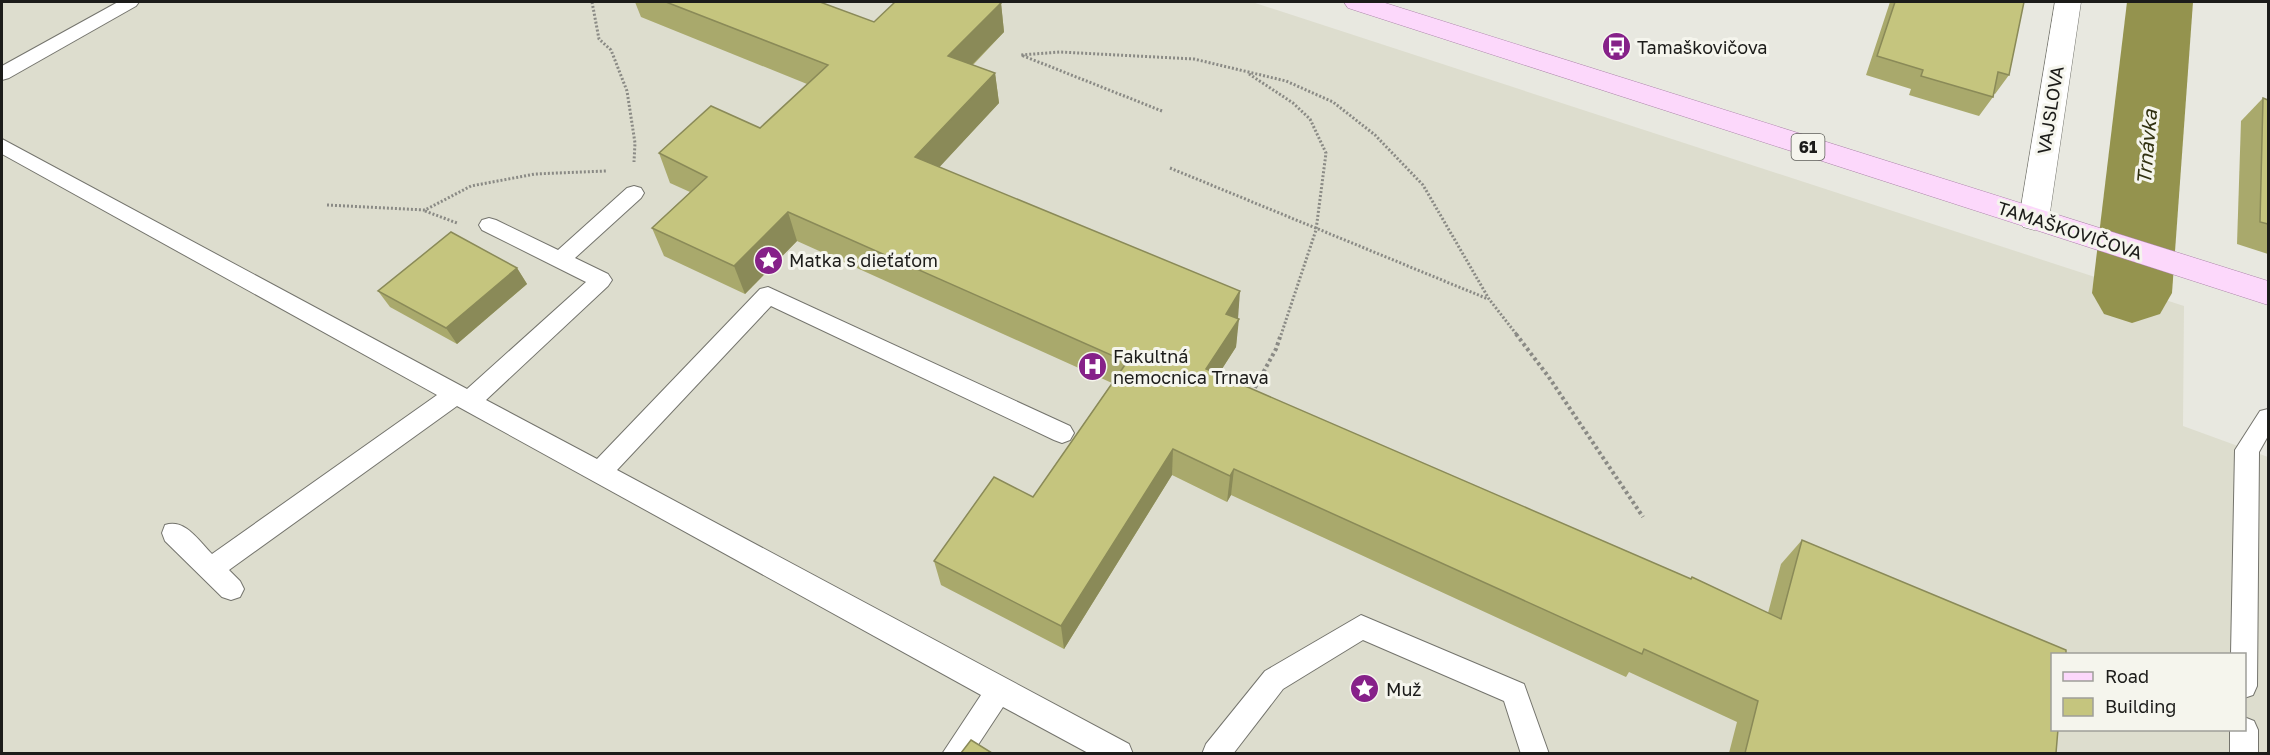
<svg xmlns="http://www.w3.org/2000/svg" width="2270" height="755" font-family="'Golos Text',sans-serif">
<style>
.built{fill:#ddddce;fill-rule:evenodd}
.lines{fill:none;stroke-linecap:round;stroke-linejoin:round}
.river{fill:#94934e;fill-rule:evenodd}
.service-casing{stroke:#74746d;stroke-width:2}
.minor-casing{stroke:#74746d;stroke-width:1}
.primary-casing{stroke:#ac85aa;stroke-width:1}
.path-far1{stroke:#8a8a85;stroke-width:3;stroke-dasharray:2 2;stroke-linecap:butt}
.path{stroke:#8a8a85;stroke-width:4;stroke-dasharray:3 3;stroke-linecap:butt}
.service{fill:#fff;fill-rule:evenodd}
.minor{fill:#fff;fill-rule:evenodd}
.primary{fill:#fcd8fb;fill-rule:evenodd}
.wall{fill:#a9a96c}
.shaded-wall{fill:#8a8a58}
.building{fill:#c5c57e;stroke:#8a8a58;stroke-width:1.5}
.labels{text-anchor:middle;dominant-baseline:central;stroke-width:6;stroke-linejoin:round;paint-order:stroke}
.shield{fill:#f5f5ed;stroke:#5d5d59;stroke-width:1.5}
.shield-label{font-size:16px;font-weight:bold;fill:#1c1c1a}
.poi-label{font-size:18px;fill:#1c1c1a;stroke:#f5f5ed;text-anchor:start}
.street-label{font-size:18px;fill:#1c1c1a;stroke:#f5f5ed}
.water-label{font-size:20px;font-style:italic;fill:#313111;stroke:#f5f5ed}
</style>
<rect width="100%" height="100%" fill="#e8e8e0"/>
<!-- built -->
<path class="built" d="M2 2H1252L2184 306 2183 426 2268 457V753H2ZM2052 654H2244V730H2052Z"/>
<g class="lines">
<!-- river -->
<polygon class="river" points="2127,2 2193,2 2172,293 2160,314 2132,323 2104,314 2092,293"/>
<defs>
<g id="service">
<polygon points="118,2 139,2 136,6 9,78 2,80 2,66"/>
<path d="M2 139 467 389 586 282 482 230 479 225 482 220 489 218 496 220 558 250 627 188 634 186 641 188 644 193 641 198 575 258 608 274 612 280 608 286 486 400 597 459 760 289 768 287 1070 426 1074 433 1070 440 1062 443 1054 440 771 306 617 470 1129 744 1133 754H1090L1003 707 972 754H942L981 695 457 406 229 570 240 581 244 589 240 597 231 600 222 597 165 541 162 533 165 525C185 518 199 541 212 554L437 395 2 154Z"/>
<polygon points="2268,409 2268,436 2259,452 2257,686 2253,695 2244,698 2244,654 2231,654 2235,450 2260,411"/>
<polygon points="1361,615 1524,684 1549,754 1521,754 1504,701 1363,640 1283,689 1233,754 1202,754 1206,744 1265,671"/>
<polygon points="2244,717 2254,721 2258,730 2258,754 2230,754 2230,730 2244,730"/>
</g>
<polygon id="minor" points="2055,2 2081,2 2049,219 2045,227 2034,230 2023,227 2019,219"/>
<polygon id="primary" points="1344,2 1382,2 2268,281 2268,305 1348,8"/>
</defs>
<!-- service casing -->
<use href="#service" class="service-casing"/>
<!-- minor casing -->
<use href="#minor" class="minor-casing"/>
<!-- primary casing -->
<use href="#primary" class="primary-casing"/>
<!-- path-far1 -->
<g class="path-far1">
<polyline points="592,2 599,39 611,50 627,91 635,143 634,162"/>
<polyline points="1249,74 1293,103 1310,119 1326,153 1316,230 1281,335"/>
<polyline points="1162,111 1021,55 1060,52 1194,59 1286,81 1333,102 1375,135 1423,185 1489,299 1517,335"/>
<polyline points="1170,168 1488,299"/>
<polyline points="327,205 425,210 471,186 535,174 606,171"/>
<polyline points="425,211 457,223"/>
</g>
<!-- path -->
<g class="path">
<polyline points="1516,334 1548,376 1643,517"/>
<polyline points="1252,393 1276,349 1281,334"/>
</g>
<!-- service -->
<use href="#service" class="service"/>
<!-- minor -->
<use href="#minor" class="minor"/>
<!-- primary -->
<use href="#primary" class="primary"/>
</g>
<!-- wall -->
<g class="wall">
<polygon points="635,2 820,2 874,22 1001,3 1004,32 973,65 995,73 999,103 939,167 1238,319 1236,347 1218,375 1691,579 1692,577 1768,613 1781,564 1802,540 2056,753 1729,753 1737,722 1629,672 1626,677 1231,495 1227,502 1172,475 1064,649 941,585 934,561 1033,497 1112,383 797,241 745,294 664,256 652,228 690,192 670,183 659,153 760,128 807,84 641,17"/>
<polygon points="1890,2 2024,2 2009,75 1995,94 1993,93 1993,97 1979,116 1909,95 1911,89 1866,75"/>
<polygon points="2263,98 2268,100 2268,254 2237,244 2241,121"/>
<polygon points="517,268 527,284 457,344 390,307 378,291"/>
</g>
<!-- shaded-wall -->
<g class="shaded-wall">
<polygon points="1001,3 1004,32 952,85 948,56"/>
<polygon points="995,73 999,103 921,187 915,157"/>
<polygon points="788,212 797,241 745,294 734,266"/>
<polygon points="517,268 527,284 457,344 446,328"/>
<polygon points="1240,291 1238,319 1226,314"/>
<polygon points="1239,319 1236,347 1204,397 1206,369"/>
<polygon points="1173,449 1172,475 1064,649 1061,626"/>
<polygon points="1234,469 1231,495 1227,502 1230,476"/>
</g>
<!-- building -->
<g class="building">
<polygon points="666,2 820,2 874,22 895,2 998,2 1001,3 948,56 995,73 915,157 1240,291 1226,314 1239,319 1206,369 1691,579 1692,577 1781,619 1802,540 2066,650 2066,654 2052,654 2052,729 2058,729 2056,753 1745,753 1758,701 1644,649 1642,654 1234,469 1230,476 1173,449 1061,626 934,561 994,477 1033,497 1127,362 788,212 734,266 652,228 707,177 659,153 711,106 760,128 828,65"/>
<polygon points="1895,2 2024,2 2009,75 1998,72 1993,97 1921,76 1923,70 1877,56"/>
<polygon points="2263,98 2268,100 2268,224 2260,222"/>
<polygon points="451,232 517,268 446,328 378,291"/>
<polygon points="971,740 992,753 961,753"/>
</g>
<!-- icons -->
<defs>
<symbol id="bus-disc" viewBox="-11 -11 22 22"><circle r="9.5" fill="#862189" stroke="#f5f5ed"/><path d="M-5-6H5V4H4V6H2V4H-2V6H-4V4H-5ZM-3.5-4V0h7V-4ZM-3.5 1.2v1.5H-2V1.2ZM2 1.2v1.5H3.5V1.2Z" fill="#fff"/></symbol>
<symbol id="sight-disc" viewBox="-11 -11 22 22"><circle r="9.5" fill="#862189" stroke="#f5f5ed"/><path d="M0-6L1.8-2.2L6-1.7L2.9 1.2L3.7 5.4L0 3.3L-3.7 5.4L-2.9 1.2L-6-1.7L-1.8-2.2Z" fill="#fff"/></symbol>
<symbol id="hospital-disc" viewBox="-11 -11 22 22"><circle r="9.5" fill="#862189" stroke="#f5f5ed"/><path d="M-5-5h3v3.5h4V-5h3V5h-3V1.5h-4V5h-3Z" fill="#fff"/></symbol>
</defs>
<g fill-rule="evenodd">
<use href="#bus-disc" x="1600" y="30" width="33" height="33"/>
<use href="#sight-disc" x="752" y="244" width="33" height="33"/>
<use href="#hospital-disc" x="1076" y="350" width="33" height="33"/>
<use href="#sight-disc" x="1348" y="672" width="33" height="33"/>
</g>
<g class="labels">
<!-- shield labels -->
<rect class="shield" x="1791.5" y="134" width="33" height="26" rx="4.5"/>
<g class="shield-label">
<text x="1808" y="147">61</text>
</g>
<!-- poi labels -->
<g class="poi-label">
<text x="1637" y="47">Tamaškovičova</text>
<text x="789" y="260">Matka s dieťaťom</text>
<text x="1113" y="356">Fakultná<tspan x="1113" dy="21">nemocnica Trnava</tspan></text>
<text x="1386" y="689">Muž</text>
</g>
<!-- street labels -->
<g class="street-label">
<text transform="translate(2050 110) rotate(-81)">VAJSLOVA</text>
<text transform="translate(2070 230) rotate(18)">TAMAŠKOVIČOVA</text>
</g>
<!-- water labels -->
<g class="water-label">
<text transform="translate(2146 147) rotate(-85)">Trnávka</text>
</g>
</g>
<!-- border -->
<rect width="2270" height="755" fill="none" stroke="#1c1c1a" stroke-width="6"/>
<!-- legend -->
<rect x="2051" y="653" width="195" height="78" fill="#f5f5ed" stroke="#9e9e99" stroke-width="1.5"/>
<rect x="2063" y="672" width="30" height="9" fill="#fcd8fb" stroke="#9e9e99" stroke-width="1.5"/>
<text x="2105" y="683" font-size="18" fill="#1c1c1a">Road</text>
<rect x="2063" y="698" width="30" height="18" fill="#c5c57e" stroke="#9e9e99" stroke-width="1.5"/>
<text x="2105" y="713" font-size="18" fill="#1c1c1a">Building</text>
</svg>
